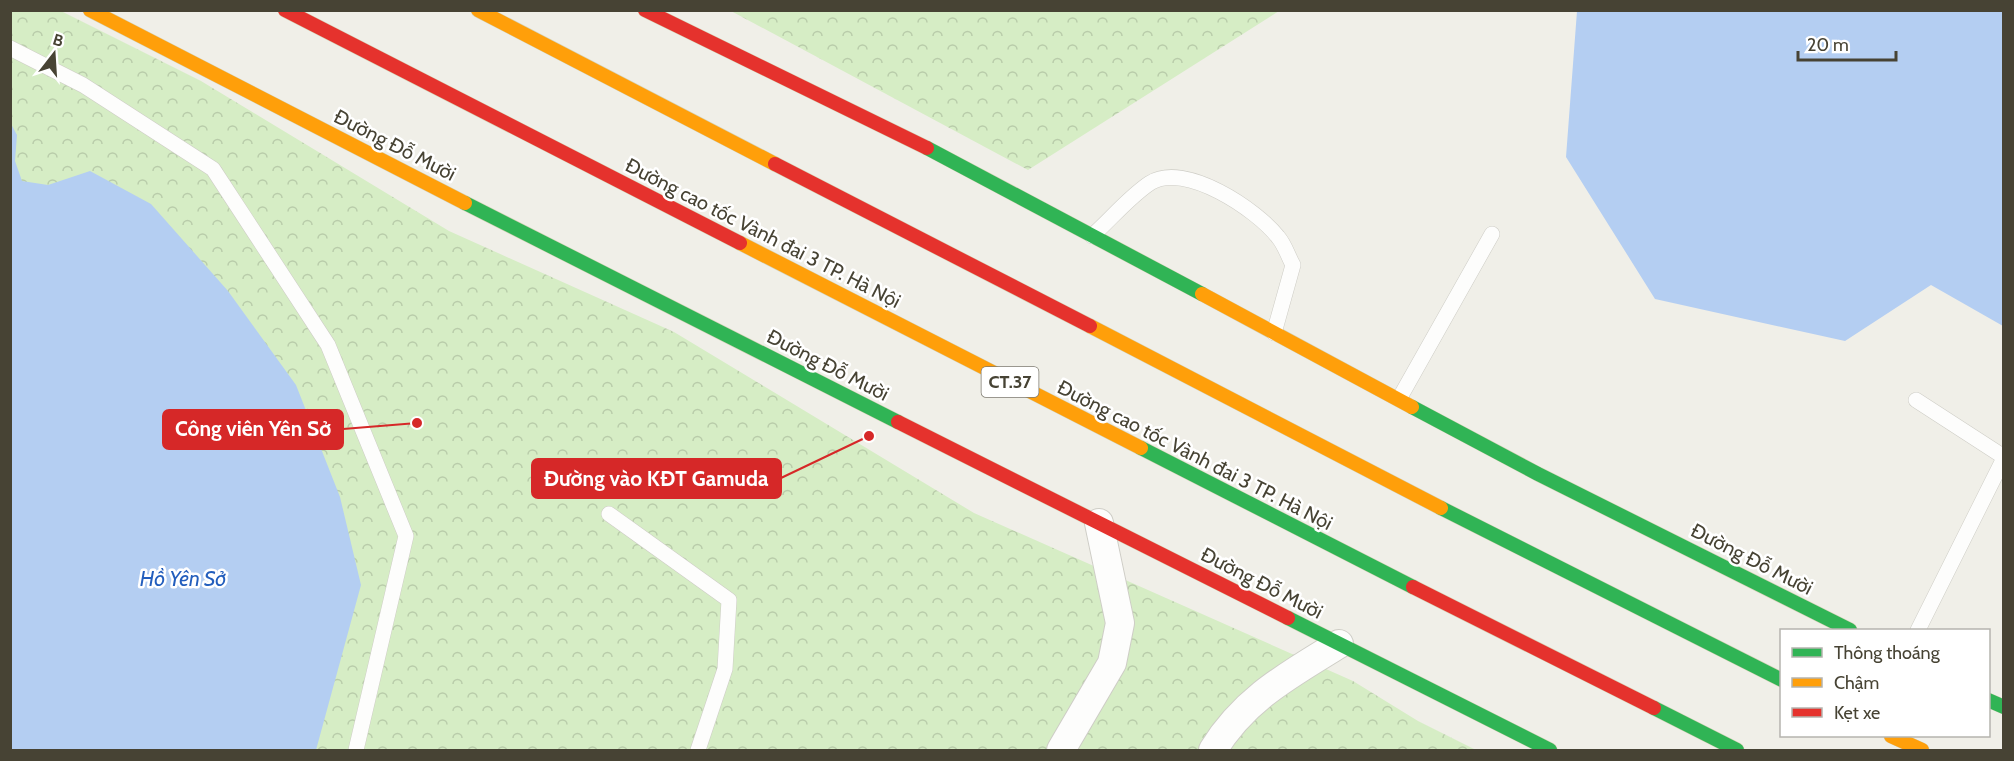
<svg xmlns="http://www.w3.org/2000/svg" width="2014" height="761" font-family="Cabin,sans-serif">
<style>
.park{fill:url(#park-crowns)}
.water{fill:#b4cef2}
.lines{fill:none;stroke-linecap:round;stroke-linejoin:round}
.lane-casing{stroke:#cecdc6;stroke-width:16}
.street-casing{stroke:#cecdc6;stroke-width:30}
.fast-casing{stroke:#d4d1b4;stroke-width:15}
.slow-casing{stroke:#d4d1b4;stroke-width:15}
.jam-casing{stroke:#d4d1b4;stroke-width:15}
.lane{stroke:#fdfdfc;stroke-width:15}
.street{stroke:#fdfdfc;stroke-width:28}
.fast{stroke:#30b455;stroke-width:14}
.slow{stroke:#ff9f0a;stroke-width:14}
.jam{stroke:#e5322d;stroke-width:14}
.labels{text-anchor:middle;dominant-baseline:central;stroke-width:5;stroke-linejoin:round;paint-order:stroke}
.shield{fill:#fff;stroke:#7e7b71;stroke-width:1.5}
.shield-label{font-size:18px;font-weight:bold;fill:#474334}
.street-label{font-size:20px;fill:#474334;stroke:#fff}
.water-label{font-size:21px;font-style:italic;fill:#235ebd;stroke:#fff}
.leader{fill:none;stroke:#d62828;stroke-width:2}
.callout-dot{fill:#d62828;stroke:#fff;stroke-width:2}
.callout{fill:#d62828;stroke:#d62828;stroke-width:2}
.callout-label{font-size:21px;text-anchor:middle;font-weight:bold;fill:#fff}
</style>
<defs>
<pattern id="park-crowns" width="20" height="18" patternUnits="userSpaceOnUse" patternTransform="scale(1.5)"><rect width="20" height="18" fill="#d6edc5"/><path d="M2 6a3 3 0 1 1 6 0M12 15a3 3 0 1 1 6 0" fill="none" stroke="#b9ccaa"/></pattern>
</defs>
<rect width="100%" height="100%" fill="#f0efe8"/>
<!-- park -->
<g class="park">
<polygon points="10,11 61,11 201,81 449,231 674,332 974,513 1353,681 1418,721 1476,750 11,750"/>
<polygon points="731,11 1279,11 1028,170"/>
</g>
<!-- water -->
<g class="water">
<polygon points="1577,11 2003,11 2003,326 1931,285 1845,341 1655,299 1566,157"/>
<polygon points="10,122 17,135 15,161 22,181 48,185 90,171 151,204 228,291 296,385 340,497 361,585 316,750 11,750"/>
</g>
<g class="lines">
<defs>
<g id="lane">
<polyline points="10,48 83,85 213,169 328,345 406,536 356,750"/>
<path d="M1092 236C1111 219 1129 197 1150 183 1185 161 1257 210 1278 237 1285 245 1288 256 1293 265L1274 333"/>
<polyline points="1399,399 1492,234"/>
<polyline points="1916,400 2004,457"/>
<polyline points="609,514 729,600 725,669 698,750"/>
<polyline points="1918,630 2004,458"/>
</g>
<g id="street">
<polyline points="1061,750 1112,663 1120,623 1099,523"/>
<path d="M1213 750C1245 698 1289 675 1339 644"/>
</g>
<g id="fast">
<polyline points="927,148 1202,294"/>
<polyline points="465,203 898,422"/>
<polyline points="1412,407 1538,474 1850,630"/>
<polyline points="1141,448 1413,587"/>
<polyline points="1441,508 1782,680"/>
<polyline points="1288,618 1550,750"/>
<polyline points="1988,700 2004,707"/>
<polyline points="1654,708 1737,750"/>
</g>
<g id="slow">
<polyline points="90,10 465,203"/>
<polyline points="478,10 775,164"/>
<polyline points="740,243 1141,448"/>
<polyline points="1202,294 1412,407"/>
<polyline points="1090,326 1441,508"/>
<polyline points="1891,736 1922,750"/>
</g>
<g id="jam">
<polyline points="285,10 740,243"/>
<polyline points="645,10 927,148"/>
<polyline points="775,164 1090,326"/>
<polyline points="898,422 1288,618"/>
<polyline points="1413,587 1654,708"/>
</g>
</defs>
<!-- lane casing -->
<use href="#lane" class="lane-casing"/>
<!-- street casing -->
<use href="#street" class="street-casing"/>
<!-- fast casing -->
<use href="#fast" class="fast-casing"/>
<!-- slow casing -->
<use href="#slow" class="slow-casing"/>
<!-- jam casing -->
<use href="#jam" class="jam-casing"/>
<!-- lane -->
<use href="#lane" class="lane"/>
<!-- street -->
<use href="#street" class="street"/>
<!-- fast -->
<use href="#fast" class="fast"/>
<!-- slow -->
<use href="#slow" class="slow"/>
<!-- jam -->
<use href="#jam" class="jam"/>
</g>
<g class="labels">
<!-- shield labels -->
<rect class="shield" x="981.5" y="367" width="57" height="30" rx="4.5"/>
<g class="shield-label">
<text x="1010" y="382">CT.37</text>
</g>
<!-- street labels -->
<g class="street-label">
<text transform="translate(395 145) rotate(27)">Đường Đỗ Mười</text>
<text transform="translate(763 233) rotate(27)">Đường cao tốc Vành đai 3 TP. Hà Nội</text>
<text transform="translate(828 365) rotate(27)">Đường Đỗ Mười</text>
<text transform="translate(1195 455) rotate(27)">Đường cao tốc Vành đai 3 TP. Hà Nội</text>
<text transform="translate(1752 559) rotate(27)">Đường Đỗ Mười</text>
<text transform="translate(1262 583) rotate(27)">Đường Đỗ Mười</text>
</g>
<!-- water labels -->
<g class="water-label">
<text x="183" y="578">Hồ Yên Sở</text>
</g>
</g>
<!-- callouts -->
<path class="leader" d="M417 423L343 429M869 436L781 478"/>
<g class="callout-dot">
<circle cx="417" cy="423" r="6"/>
<circle cx="869" cy="436" r="6"/>
</g>
<g class="callout">
<rect x="163" y="410" width="180" height="39" rx="6"/>
<rect x="532" y="459" width="249" height="39" rx="6"/>
</g>
<g class="callout-label">
<text x="253" y="436">Công viên Yên Sở</text>
<text x="656" y="486">Đường vào KĐT Gamuda</text>
</g>
<!-- border -->
<rect width="2014" height="761" fill="none" stroke="#474334" stroke-width="24"/>
<!-- legend -->
<rect x="1780" y="629" width="210" height="108" fill="#ffffff" stroke="#b5b4ae" stroke-width="1.5"/>
<rect x="1792" y="648" width="30" height="9" fill="#30b455" stroke="#b5b4ae" stroke-width="1.5"/>
<text x="1834" y="659" font-size="18" fill="#474334">Thông thoáng</text>
<rect x="1792" y="678" width="30" height="9" fill="#ff9f0a" stroke="#b5b4ae" stroke-width="1.5"/>
<text x="1834" y="689" font-size="18" fill="#474334">Chậm</text>
<rect x="1792" y="708" width="30" height="9" fill="#e5322d" stroke="#b5b4ae" stroke-width="1.5"/>
<text x="1834" y="719" font-size="18" fill="#474334">Kẹt xe</text>
<!-- north arrow -->
<g transform="translate(54 54) rotate(17)" stroke="#ffffff" stroke-width="4.5" paint-order="stroke">
<path d="M0-4.5L10 22L0 15L-10 22Z" fill="#474334"/>
<text y="-9" font-size="16" font-weight="bold" text-anchor="middle" fill="#474334">B</text>
</g>
<!-- scale -->
<path d="M1798 51v9h98v-9" fill="none" stroke="#474334" stroke-width="3"/>
<text x="1807" y="51" font-size="18" fill="#474334" stroke="#ffffff" stroke-width="4.5" paint-order="stroke">20 m</text>
</svg>
